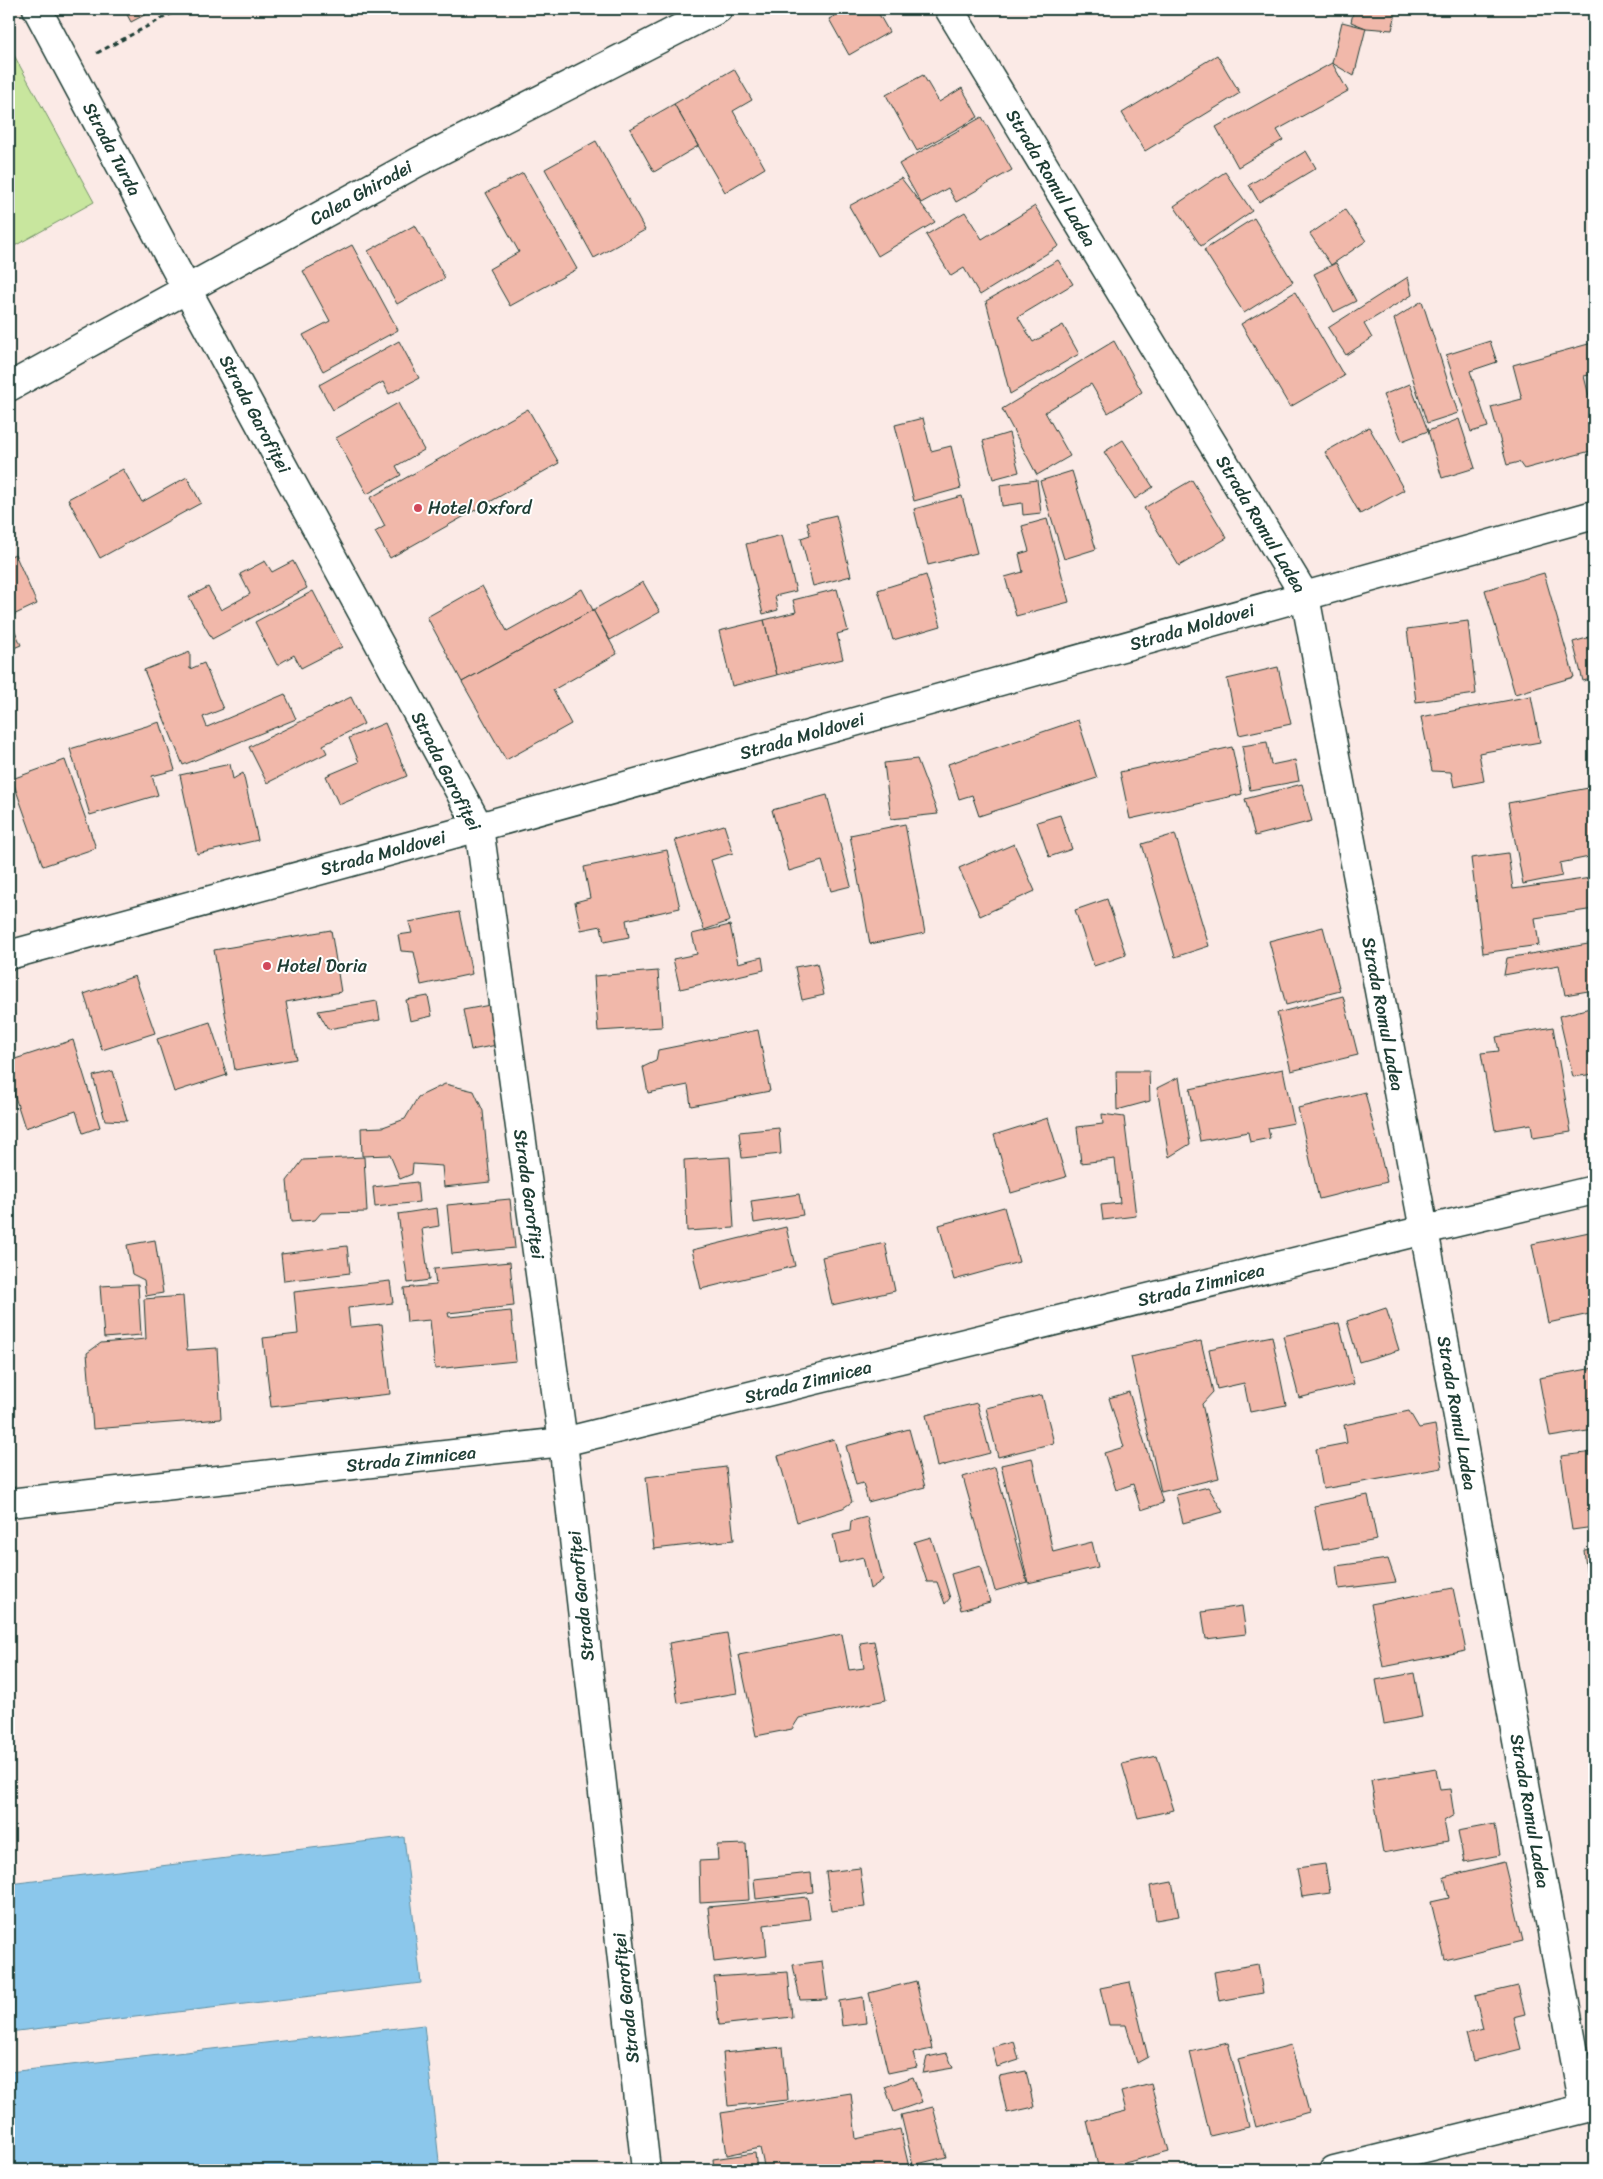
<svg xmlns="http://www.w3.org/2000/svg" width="1603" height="2179" font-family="Sriracha,sans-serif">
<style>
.green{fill:#c8e69e;stroke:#749269}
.water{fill:#8bc7eb;stroke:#6090a2}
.building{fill:#f1b8aa;stroke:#1f3d34}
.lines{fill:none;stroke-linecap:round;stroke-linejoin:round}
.minor-casing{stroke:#1f3d34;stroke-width:31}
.path{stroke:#1f3d34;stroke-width:3;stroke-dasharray:5 4;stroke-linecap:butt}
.minor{stroke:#fff;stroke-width:28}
.poi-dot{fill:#d1495b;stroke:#fff;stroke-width:2}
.labels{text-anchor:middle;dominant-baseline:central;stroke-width:4;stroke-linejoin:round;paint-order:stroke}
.street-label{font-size:18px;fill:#1f3d34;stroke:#fff}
.poi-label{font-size:18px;fill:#1f3d34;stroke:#fff;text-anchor:start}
</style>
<rect width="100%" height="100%" fill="#fbeae6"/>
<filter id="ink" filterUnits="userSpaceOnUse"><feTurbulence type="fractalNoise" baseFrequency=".02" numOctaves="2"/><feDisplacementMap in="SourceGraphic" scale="10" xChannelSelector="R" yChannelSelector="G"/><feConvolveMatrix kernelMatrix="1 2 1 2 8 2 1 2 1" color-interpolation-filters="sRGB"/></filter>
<g filter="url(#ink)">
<!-- green -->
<polygon class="green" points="9,46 94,202 9,249"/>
<!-- water -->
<g class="water">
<polygon points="404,1837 421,1983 9,2032 9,1884"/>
<polygon points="424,2025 440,2170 9,2170 9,2072"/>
</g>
<!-- building -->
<g class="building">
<polygon points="124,9 156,9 131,22"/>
<polygon points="847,9 876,9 889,32 849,55 829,19"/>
<polygon points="1354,9 1397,9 1392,30 1366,28 1351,22"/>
<polygon points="1342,22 1366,28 1354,76 1332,63"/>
<polygon points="1217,55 1240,93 1145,151 1122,113"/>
<polygon points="1332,63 1348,91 1277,130 1283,140 1238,167 1216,127"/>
<polygon points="734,69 752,100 733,111 765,168 725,192 674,104"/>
<polygon points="923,75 939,102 962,88 978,117 917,151 886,95"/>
<polygon points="674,104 698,146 654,172 630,129"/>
<polygon points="982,117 1012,170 956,202 948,188 921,203 899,164"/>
<polygon points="596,141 645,230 594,258 545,169"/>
<polygon points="1306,151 1316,168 1259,202 1249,185"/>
<polygon points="1225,172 1252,211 1201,246 1174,206"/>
<polygon points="523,173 577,269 510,306 489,269 519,252 486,193"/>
<polygon points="901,178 935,222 878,256 849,206"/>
<polygon points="1035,206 1059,246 980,295 964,268 951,276 926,235 965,212 982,239"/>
<polygon points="1345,210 1366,241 1331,265 1310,234"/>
<polygon points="1254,218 1293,282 1244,313 1204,250"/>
<polygon points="415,225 445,278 397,304 368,251"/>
<polygon points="352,245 398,330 323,371 303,335 330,321 303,271"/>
<polygon points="1058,260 1073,284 1018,317 1033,342 1063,325 1079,354 1010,394 986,301"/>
<polygon points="1336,263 1356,301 1334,312 1314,274"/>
<polygon points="1408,277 1412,295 1364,324 1372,338 1346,355 1328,328"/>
<polygon points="1295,292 1344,376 1290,407 1241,324"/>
<polygon points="1422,301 1458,413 1427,423 1394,319"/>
<polygon points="399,341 419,378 389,394 383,382 333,410 319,385"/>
<polygon points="1114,341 1142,392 1108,413 1091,384 1045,412 1070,456 1037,475 1002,409"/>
<polygon points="1490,341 1497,362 1470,371 1488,427 1471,432 1446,355"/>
<polygon points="1592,343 1594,352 1594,374 1584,376 1590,400 1594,399 1594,450 1524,469 1519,462 1507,465 1491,407 1522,399 1513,365"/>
<polygon points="1410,384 1428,431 1402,441 1383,395"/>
<polygon points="398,403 424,450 396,466 401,475 367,494 336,438"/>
<polygon points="528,409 559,463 390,558 375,532 385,526 370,498"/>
<polygon points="923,418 931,451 951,446 961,488 914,501 895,425"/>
<polygon points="1459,419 1475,468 1442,478 1428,431"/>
<polygon points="1369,427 1404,490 1360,514 1325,452"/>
<polygon points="1009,433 1019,472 993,479 983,441"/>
<polygon points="1123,440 1153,487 1135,499 1104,452"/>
<polygon points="123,469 142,502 187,477 201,503 100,558 68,499"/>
<polygon points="1072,471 1096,549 1064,559 1040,481"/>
<polygon points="1037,480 1041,513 1023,515 1022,503 1002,506 1000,485"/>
<polygon points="1192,480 1227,538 1179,566 1144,508"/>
<polygon points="962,496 977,553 928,565 914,509"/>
<polygon points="836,515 851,576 813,586 801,538 810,535 807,522"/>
<polygon points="1047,519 1069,602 1016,616 1005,577 1023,572 1019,554 1029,551 1022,526"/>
<polygon points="782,535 796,591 775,596 778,610 763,614 746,544"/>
<polygon points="15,554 37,604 9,617 21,645 9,650 9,557"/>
<polygon points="265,561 272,572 293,561 307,588 212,639 189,597 208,587 221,610 250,594 240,574"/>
<polygon points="1544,573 1574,677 1515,694 1485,590"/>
<polygon points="926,575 941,626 893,640 878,590"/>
<polygon points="643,582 660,612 610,640 593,610"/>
<polygon points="482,586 507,631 582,589 593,610 462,682 427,617"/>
<polygon points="837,589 848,631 837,634 843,659 777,675 764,620 796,612 793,600"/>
<polygon points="313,591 342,647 301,668 294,655 277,665 255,622"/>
<polygon points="593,610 617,654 553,690 571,724 506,760 462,682"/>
<polygon points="764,620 777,675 732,686 719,631"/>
<polygon points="1468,621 1476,694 1416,702 1407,629"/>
<polygon points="1594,636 1594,678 1583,681 1573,642"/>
<polygon points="190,652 190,669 204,663 223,709 203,717 207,727 285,694 296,719 183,765 144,670"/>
<polygon points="1278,667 1291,724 1239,735 1227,679"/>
<polygon points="1531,696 1540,742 1479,753 1484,781 1454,787 1451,772 1432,771 1421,717"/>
<polygon points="351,697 364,724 323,745 327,753 267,783 249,747"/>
<polygon points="1078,720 1097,778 979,816 972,795 959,799 948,764"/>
<polygon points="160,722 175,770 152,776 158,795 90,815 70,749"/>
<polygon points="385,723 407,776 339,805 326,776 359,762 349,738"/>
<polygon points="1267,742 1271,765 1295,760 1299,781 1250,790 1242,746"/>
<polygon points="1232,747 1242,794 1130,819 1120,772"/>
<polygon points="917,759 938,814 891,819 884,763"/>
<polygon points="65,760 96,848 43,866 12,779"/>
<polygon points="230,764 233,779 243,773 258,840 197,854 180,775"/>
<polygon points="1302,784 1312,821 1255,836 1245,799"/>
<polygon points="1594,787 1594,856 1560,863 1562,876 1523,884 1508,803"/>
<polygon points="827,795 851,886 831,891 822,861 789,871 772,810"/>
<polygon points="1060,815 1072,849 1049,857 1037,822"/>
<polygon points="905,824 925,933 870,944 850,835"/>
<polygon points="724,825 733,853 711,860 730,921 704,930 675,840"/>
<polygon points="1175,834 1209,946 1175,957 1142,844"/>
<polygon points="1014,844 1035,891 980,916 959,868"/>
<polygon points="667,850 680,908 626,920 629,937 604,942 601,926 581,930 575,902 590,898 584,867"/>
<polygon points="1508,853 1513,889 1591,878 1594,909 1535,918 1539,945 1483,953 1471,858"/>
<polygon points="1107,899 1126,955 1094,966 1075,910"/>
<polygon points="459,912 472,974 421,985 414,952 401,951 398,935 412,933 409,922"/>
<polygon points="730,925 738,963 762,957 764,970 680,989 673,959 697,954 692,934"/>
<polygon points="1323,927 1340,991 1286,1005 1269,941"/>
<polygon points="331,930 341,992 286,1002 296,1059 235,1070 214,950"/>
<polygon points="1594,943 1594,990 1565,995 1559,965 1504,975 1507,958"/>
<polygon points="817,963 824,995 802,1000 795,967"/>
<polygon points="658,971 662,1027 598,1031 594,976"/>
<polygon points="135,976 155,1033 102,1050 84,994"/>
<polygon points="428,996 432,1016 410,1021 406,1000"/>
<polygon points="1343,996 1358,1055 1291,1071 1277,1013"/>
<polygon points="377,1001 380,1020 328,1029 318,1011"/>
<polygon points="490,1005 497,1045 471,1050 463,1010"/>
<polygon points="1594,1007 1594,1074 1573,1077 1559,1016"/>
<polygon points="210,1022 227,1075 174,1092 157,1039"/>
<polygon points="1553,1027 1571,1132 1533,1138 1531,1124 1495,1130 1481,1053 1499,1051 1496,1037"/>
<polygon points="758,1030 770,1091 691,1106 688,1085 648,1093 643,1067 656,1061 658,1050"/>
<polygon points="73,1040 100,1127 83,1133 76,1111 25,1128 9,1078 9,1061"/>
<polygon points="1283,1069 1294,1123 1268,1128 1270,1138 1250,1142 1248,1132 1200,1141 1190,1089"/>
<polygon points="113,1071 127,1121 105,1120 93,1076"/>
<polygon points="1116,1071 1149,1071 1150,1101 1117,1110"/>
<polygon points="1179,1077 1190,1144 1169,1157 1157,1088"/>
<polygon points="445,1084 474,1091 483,1111 490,1182 444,1187 442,1166 413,1164 412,1174 400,1179 390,1155 362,1156 361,1128 383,1127 405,1119 418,1097"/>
<polygon points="1365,1092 1387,1182 1319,1199 1298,1108"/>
<polygon points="1102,1114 1124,1117 1136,1216 1103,1220 1101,1205 1120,1203 1115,1159 1081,1163 1077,1127 1103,1124"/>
<polygon points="1048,1118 1066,1177 1011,1193 994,1135"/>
<polygon points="779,1128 781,1154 742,1158 739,1132"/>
<polygon points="364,1157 367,1212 321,1213 315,1220 291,1222 287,1181 303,1160"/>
<polygon points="730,1157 734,1228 687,1231 684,1160"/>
<polygon points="417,1182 419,1202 375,1207 373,1187"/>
<polygon points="799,1194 803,1215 754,1223 751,1201"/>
<polygon points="510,1199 515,1248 452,1254 447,1205"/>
<polygon points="1004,1207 1019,1262 954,1280 939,1225"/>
<polygon points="437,1208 439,1226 422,1229 429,1280 408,1283 398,1214"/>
<polygon points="786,1227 795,1266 701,1289 692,1250"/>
<polygon points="1594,1231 1594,1313 1548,1323 1532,1244"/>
<polygon points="155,1240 163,1293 146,1296 144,1280 132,1274 127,1245"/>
<polygon points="885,1243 895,1291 832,1305 822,1257"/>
<polygon points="347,1246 350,1273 284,1281 281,1254"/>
<polygon points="510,1262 514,1306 448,1313 449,1317 511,1311 516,1361 435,1369 430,1320 407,1322 404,1288 436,1285 434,1269"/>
<polygon points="390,1281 393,1303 348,1308 350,1327 382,1324 390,1394 271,1407 263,1338 298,1334 294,1292"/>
<polygon points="138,1284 141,1335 104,1338 100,1286"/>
<polygon points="183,1296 187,1350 217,1348 221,1419 93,1429 87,1353 101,1343 146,1339 144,1299"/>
<polygon points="1386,1308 1399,1350 1359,1362 1347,1321"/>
<polygon points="1339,1323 1354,1384 1299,1398 1283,1336"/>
<polygon points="1272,1336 1286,1405 1250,1412 1244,1383 1217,1389 1209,1349"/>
<polygon points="1201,1341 1213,1392 1202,1404 1219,1478 1161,1492 1131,1357"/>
<polygon points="1594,1368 1594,1430 1550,1437 1539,1378"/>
<polygon points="1129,1392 1163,1503 1141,1510 1133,1484 1116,1490 1104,1453 1124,1447 1109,1398"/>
<polygon points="1042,1395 1054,1443 998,1457 986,1408"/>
<polygon points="977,1403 990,1453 937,1467 926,1415"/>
<polygon points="1409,1411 1419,1428 1435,1425 1442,1468 1323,1489 1316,1449 1347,1443 1344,1425"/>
<polygon points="909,1429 925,1487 868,1502 863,1483 856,1485 846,1446"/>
<polygon points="834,1439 852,1502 843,1508 797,1522 778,1456"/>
<polygon points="1594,1452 1594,1527 1572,1530 1561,1456"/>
<polygon points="1032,1458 1053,1552 1092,1542 1098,1567 1028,1583 1001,1465"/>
<polygon points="726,1467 734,1540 654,1549 646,1477"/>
<polygon points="995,1467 1027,1582 995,1591 963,1477"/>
<polygon points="1208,1487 1223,1512 1183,1523 1176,1495"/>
<polygon points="1368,1495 1377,1540 1323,1550 1314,1506"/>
<polygon points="867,1517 883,1580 870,1589 863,1557 839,1563 833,1535 850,1531 851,1521"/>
<polygon points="931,1537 950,1598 945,1604 937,1582 927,1582 914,1542"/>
<polygon points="1594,1549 1594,1628 1593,1629 1584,1550"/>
<polygon points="1388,1559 1396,1582 1339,1589 1336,1566"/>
<polygon points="980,1566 990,1602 961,1610 951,1574"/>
<polygon points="1453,1588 1466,1651 1383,1667 1371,1604"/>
<polygon points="1242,1606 1246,1634 1206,1639 1202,1612"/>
<polygon points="727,1633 737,1693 678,1703 669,1643"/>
<polygon points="842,1634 849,1670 864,1668 860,1643 874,1641 886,1700 799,1718 792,1729 756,1736 739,1655"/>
<polygon points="1414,1673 1422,1717 1384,1724 1376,1680"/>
<polygon points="1157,1756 1174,1810 1138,1818 1122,1764"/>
<polygon points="1436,1769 1440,1790 1450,1789 1454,1815 1444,1821 1448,1841 1383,1853 1371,1780"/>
<polygon points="1495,1824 1500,1855 1464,1862 1458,1831"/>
<polygon points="746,1844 749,1900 700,1903 699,1861 718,1860 717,1845"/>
<polygon points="1504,1862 1523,1941 1445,1960 1431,1902 1449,1898 1444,1877"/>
<polygon points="1325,1864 1330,1893 1302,1897 1297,1868"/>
<polygon points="860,1868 865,1907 831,1911 826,1872"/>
<polygon points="811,1873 813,1892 756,1899 754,1879"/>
<polygon points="1172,1882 1179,1916 1156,1920 1150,1886"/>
<polygon points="807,1897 810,1919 764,1925 767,1956 714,1962 708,1907"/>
<polygon points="822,1961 827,1999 800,2000 793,1965"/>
<polygon points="1258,1964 1263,1993 1219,2001 1214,1972"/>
<polygon points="788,1972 792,2017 719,2025 714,1977"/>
<polygon points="916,1981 932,2049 913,2053 917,2067 888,2073 869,1993"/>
<polygon points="1130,1982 1148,2057 1137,2063 1126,2025 1109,2025 1100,1988"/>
<polygon points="1518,1986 1525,2014 1513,2017 1521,2049 1473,2061 1466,2034 1483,2029 1475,1996"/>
<polygon points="863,1997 866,2023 842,2026 839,2001"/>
<polygon points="1014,2041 1019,2060 997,2067 992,2047"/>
<polygon points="1228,2043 1249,2127 1210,2136 1190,2052"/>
<polygon points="1291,2045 1309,2112 1256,2127 1238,2059"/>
<polygon points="783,2047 788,2100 728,2106 723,2053"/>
<polygon points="947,2053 953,2068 923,2073 927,2057"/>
<polygon points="1026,2071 1034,2107 1007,2113 999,2076"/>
<polygon points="913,2077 922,2102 894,2112 885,2087"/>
<polygon points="1151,2084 1169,2151 1099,2170 1087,2121 1126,2111 1121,2092"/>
<polygon points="851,2093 856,2139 900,2129 908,2163 906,2170 834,2170 833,2168 823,2170 765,2170 760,2148 727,2155 721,2113"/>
<polygon points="933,2107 946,2157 913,2165 901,2115"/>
<polygon points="755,2153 757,2170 714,2170 713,2159"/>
</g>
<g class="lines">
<defs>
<g id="minor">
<polyline points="37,9 186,288 479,827 563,1442 646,2170"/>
<polyline points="949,9 1305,596 1424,1230 1584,2108"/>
<polyline points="9,387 418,162 718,9"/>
<polyline points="9,955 479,827 1594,515"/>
<polyline points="9,1503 563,1442 1424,1230 1594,1190"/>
<polyline points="1334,2170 1594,2106"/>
</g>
</defs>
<!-- minor casing -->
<use href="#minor" class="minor-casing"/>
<!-- path -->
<polyline class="path" points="97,53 180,9"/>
<!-- minor -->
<use href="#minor" class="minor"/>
</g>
</g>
<!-- markers -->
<g class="poi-dot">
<circle cx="418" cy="508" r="5"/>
<circle cx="267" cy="966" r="5"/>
</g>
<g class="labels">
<!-- street labels -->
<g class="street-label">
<text transform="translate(112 149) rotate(62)">Strada Turda</text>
<text transform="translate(1051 178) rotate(59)">Strada Romul Ladea</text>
<text transform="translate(361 193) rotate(-29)">Calea Ghirodei</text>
<text transform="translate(255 414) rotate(62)">Strada Garofiței</text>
<text transform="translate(1261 524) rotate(59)">Strada Romul Ladea</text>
<text transform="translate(1192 627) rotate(-16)">Strada Moldovei</text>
<text transform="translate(802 736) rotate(-16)">Strada Moldovei</text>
<text transform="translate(446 771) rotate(63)">Strada Garofiței</text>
<text transform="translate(383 853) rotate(-15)">Strada Moldovei</text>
<text transform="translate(1383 1014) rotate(79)">Strada Romul Ladea</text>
<text transform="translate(529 1194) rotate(82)">Strada Garofiței</text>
<text transform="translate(1201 1285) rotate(-14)">Strada Zimnicea</text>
<text transform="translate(808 1382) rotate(-14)">Strada Zimnicea</text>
<text transform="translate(1457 1413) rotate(80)">Strada Romul Ladea</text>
<text transform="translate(411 1459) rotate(-6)">Strada Zimnicea</text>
<text transform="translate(581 1596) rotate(-96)">Strada Garofiței</text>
<text transform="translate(1530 1811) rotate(80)">Strada Romul Ladea</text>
<text transform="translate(626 1998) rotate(-96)">Strada Garofiței</text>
</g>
<!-- poi labels -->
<g class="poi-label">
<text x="428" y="508">Hotel Oxford</text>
<text x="277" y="966">Hotel Doria</text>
</g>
</g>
<!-- margin -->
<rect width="1603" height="2179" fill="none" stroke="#fff" stroke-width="30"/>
<rect x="15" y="15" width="1573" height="2149" fill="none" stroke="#1f3d34" stroke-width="2" filter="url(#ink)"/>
</svg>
